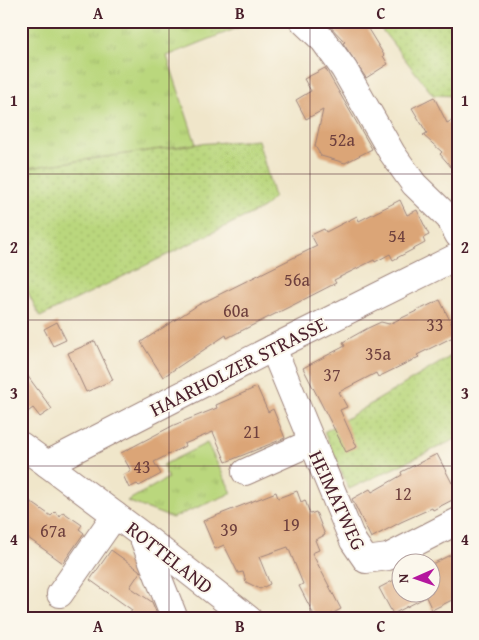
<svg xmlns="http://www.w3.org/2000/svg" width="479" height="640" font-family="'Gentium Book Plus',serif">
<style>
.grass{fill:url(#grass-tufts);stroke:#827b54}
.garden{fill:url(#garden-dots);stroke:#827b54}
.building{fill:#dba577}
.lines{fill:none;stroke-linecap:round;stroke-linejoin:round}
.minor-casing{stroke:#9d827a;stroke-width:28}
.minor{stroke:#fff;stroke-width:26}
.grid{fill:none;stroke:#4a1f2b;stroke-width:1;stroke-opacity:0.55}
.labels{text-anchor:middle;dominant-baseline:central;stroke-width:4;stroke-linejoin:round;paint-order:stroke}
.number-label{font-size:18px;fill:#6e403e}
.street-label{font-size:20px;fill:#4a1f2b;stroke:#fbf7ec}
.neatline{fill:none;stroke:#4a1f2b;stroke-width:2}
.grid-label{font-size:16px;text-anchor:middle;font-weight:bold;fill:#4a1f2b}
</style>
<defs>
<pattern id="grass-tufts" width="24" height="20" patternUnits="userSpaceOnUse" patternTransform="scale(1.25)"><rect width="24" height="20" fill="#bad77d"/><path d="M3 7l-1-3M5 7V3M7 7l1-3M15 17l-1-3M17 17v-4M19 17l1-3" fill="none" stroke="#a1b86c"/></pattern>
<pattern id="garden-dots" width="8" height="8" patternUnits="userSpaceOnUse" patternTransform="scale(1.25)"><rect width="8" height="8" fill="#bad77d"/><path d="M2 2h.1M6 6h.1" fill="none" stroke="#a1b86c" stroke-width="1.8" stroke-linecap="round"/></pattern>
</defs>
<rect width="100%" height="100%" fill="#fbf7ec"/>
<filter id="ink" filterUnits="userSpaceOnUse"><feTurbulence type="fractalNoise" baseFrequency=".02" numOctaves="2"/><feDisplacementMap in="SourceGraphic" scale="10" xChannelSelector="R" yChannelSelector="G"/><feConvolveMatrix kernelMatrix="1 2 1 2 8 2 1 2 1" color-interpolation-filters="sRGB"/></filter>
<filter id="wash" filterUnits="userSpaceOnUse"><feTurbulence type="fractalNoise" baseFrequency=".0096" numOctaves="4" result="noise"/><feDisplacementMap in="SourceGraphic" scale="20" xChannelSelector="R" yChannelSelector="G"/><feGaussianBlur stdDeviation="1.12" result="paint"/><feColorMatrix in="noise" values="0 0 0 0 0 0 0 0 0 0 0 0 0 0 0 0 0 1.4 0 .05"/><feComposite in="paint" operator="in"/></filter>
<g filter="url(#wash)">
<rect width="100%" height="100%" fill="#f0e6ca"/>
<!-- grass -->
<g class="grass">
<polygon points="21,21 255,21 167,56 196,144 21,169"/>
<polygon points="207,443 232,493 172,518 127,501 168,478 163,465"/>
</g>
<!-- garden -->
<g class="garden">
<polygon points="375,21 458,21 458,96 433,95"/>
<polygon points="258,140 274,197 263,208 40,317 21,278 21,169 196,144"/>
<polygon points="458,352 458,438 349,489 324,432"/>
</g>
<g id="blocks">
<!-- building -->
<g class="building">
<polygon points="325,21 356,21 361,26 365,24 384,55 383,56 388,64 366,78 343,43 345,42"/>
<polygon points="325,68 372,149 345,163 321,156 315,146 323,110 306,119 296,100 311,91 304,79"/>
<polygon points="434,97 447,123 458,117 458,175 440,154 442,152 423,135 427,133 412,108"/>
<polygon points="400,200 407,215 417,210 429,235 423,238 425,243 393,260 390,254 375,262 374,260 334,280 336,283 295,304 227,338 226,335 163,377 141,342 198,305 317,246 311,235 324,229 326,232 357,216 359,221"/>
<polygon points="440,300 457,335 417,355 419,357 378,377 376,373 339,392 347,407 340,410 357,447 346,452 303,368 345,346 343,342 368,328 381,322 389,324"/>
<polygon points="57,322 66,340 53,346 44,329"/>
<polygon points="95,341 113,380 86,392 68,353"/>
<polygon points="21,367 52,409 40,417 33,408 21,417"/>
<polygon points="257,387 268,412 273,409 285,438 226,462 213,432 184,444 185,446 154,462 161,474 139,486 137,484 129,488 123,475 131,471 121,453 174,425 217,408 216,405"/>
<polygon points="437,454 452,483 458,480 458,497 433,510 432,508 401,522 371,538 352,499 370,489 372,492 402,475 401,472"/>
<polygon points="297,491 301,502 305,500 310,514 316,512 325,535 315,540 319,550 312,553 341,609 322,619 316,619 299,586 303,584 288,547 259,557 270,584 260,589 246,582 243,572 238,573 224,545 215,549 203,521 276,492 278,498"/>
<polygon points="21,495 51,516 55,512 60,516 63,512 82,525 79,529 84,533 63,563 21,533"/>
<polygon points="111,550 139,570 140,572 130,587 152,602 159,619 127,619 132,610 90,580"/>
<polygon points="458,551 458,597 432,610 426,597 393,614 379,588 398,578 402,586 402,592 432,592 432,564"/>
</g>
</g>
</g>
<g filter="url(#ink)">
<use href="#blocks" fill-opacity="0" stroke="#9d827a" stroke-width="1"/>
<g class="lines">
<defs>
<g id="minor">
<polyline points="303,21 323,40 344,69 392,153 414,184 449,218 458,235"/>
<polyline points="273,348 353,541 366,560 388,557 458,521"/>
<polyline points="21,445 47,464 273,348 458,256"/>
<polyline points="47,464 142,535 249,619"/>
<polyline points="245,472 312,442"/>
<polyline points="142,536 175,619"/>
<polyline points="60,594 115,515"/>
</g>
</defs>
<!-- minor casing -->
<use href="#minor" class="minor-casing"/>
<!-- minor -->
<use href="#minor" class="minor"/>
</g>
</g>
<!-- grid -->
<path class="grid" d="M169 21V619M310 21V619M21 174H458M21 320H458M21 466H458"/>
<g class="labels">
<!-- number labels -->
<g class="number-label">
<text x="342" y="139">52a</text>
<text x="397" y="235">54</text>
<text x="297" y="279">56a</text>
<text x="236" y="310">60a</text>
<text x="435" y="324">33</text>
<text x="378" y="353">35a</text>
<text x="332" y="374">37</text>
<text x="252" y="431">21</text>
<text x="142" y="466">43</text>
<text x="403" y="493">12</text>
<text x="291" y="524">19</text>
<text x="229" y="529">39</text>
<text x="53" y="530">67a</text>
</g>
<!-- street labels -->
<g class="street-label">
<text transform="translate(238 366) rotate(-27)">HAARHOLZER STRASSE</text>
<text transform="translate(338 500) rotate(65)">HEIMATWEG</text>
<text transform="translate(170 557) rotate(38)">ROTTELAND</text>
</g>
</g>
<!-- margin -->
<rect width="479" height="640" fill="none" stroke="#fbf7ec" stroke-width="55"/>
<!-- north arrow -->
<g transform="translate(416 578) rotate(268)"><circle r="24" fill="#fbf7ec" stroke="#b4a19f"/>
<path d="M0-4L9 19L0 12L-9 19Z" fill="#b5179e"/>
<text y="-8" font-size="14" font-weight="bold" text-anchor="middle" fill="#4a1f2b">N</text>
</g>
<rect x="28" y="28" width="424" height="584" class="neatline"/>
<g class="grid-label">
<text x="98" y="19">A</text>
<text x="240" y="19">B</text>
<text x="381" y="19">C</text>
<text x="14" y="106">1</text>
<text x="465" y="106">1</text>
<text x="14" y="253">2</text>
<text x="465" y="253">2</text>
<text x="14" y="399">3</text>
<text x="465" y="399">3</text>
<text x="14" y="545">4</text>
<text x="465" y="545">4</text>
<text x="98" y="632">A</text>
<text x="240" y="632">B</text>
<text x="381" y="632">C</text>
</g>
</svg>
